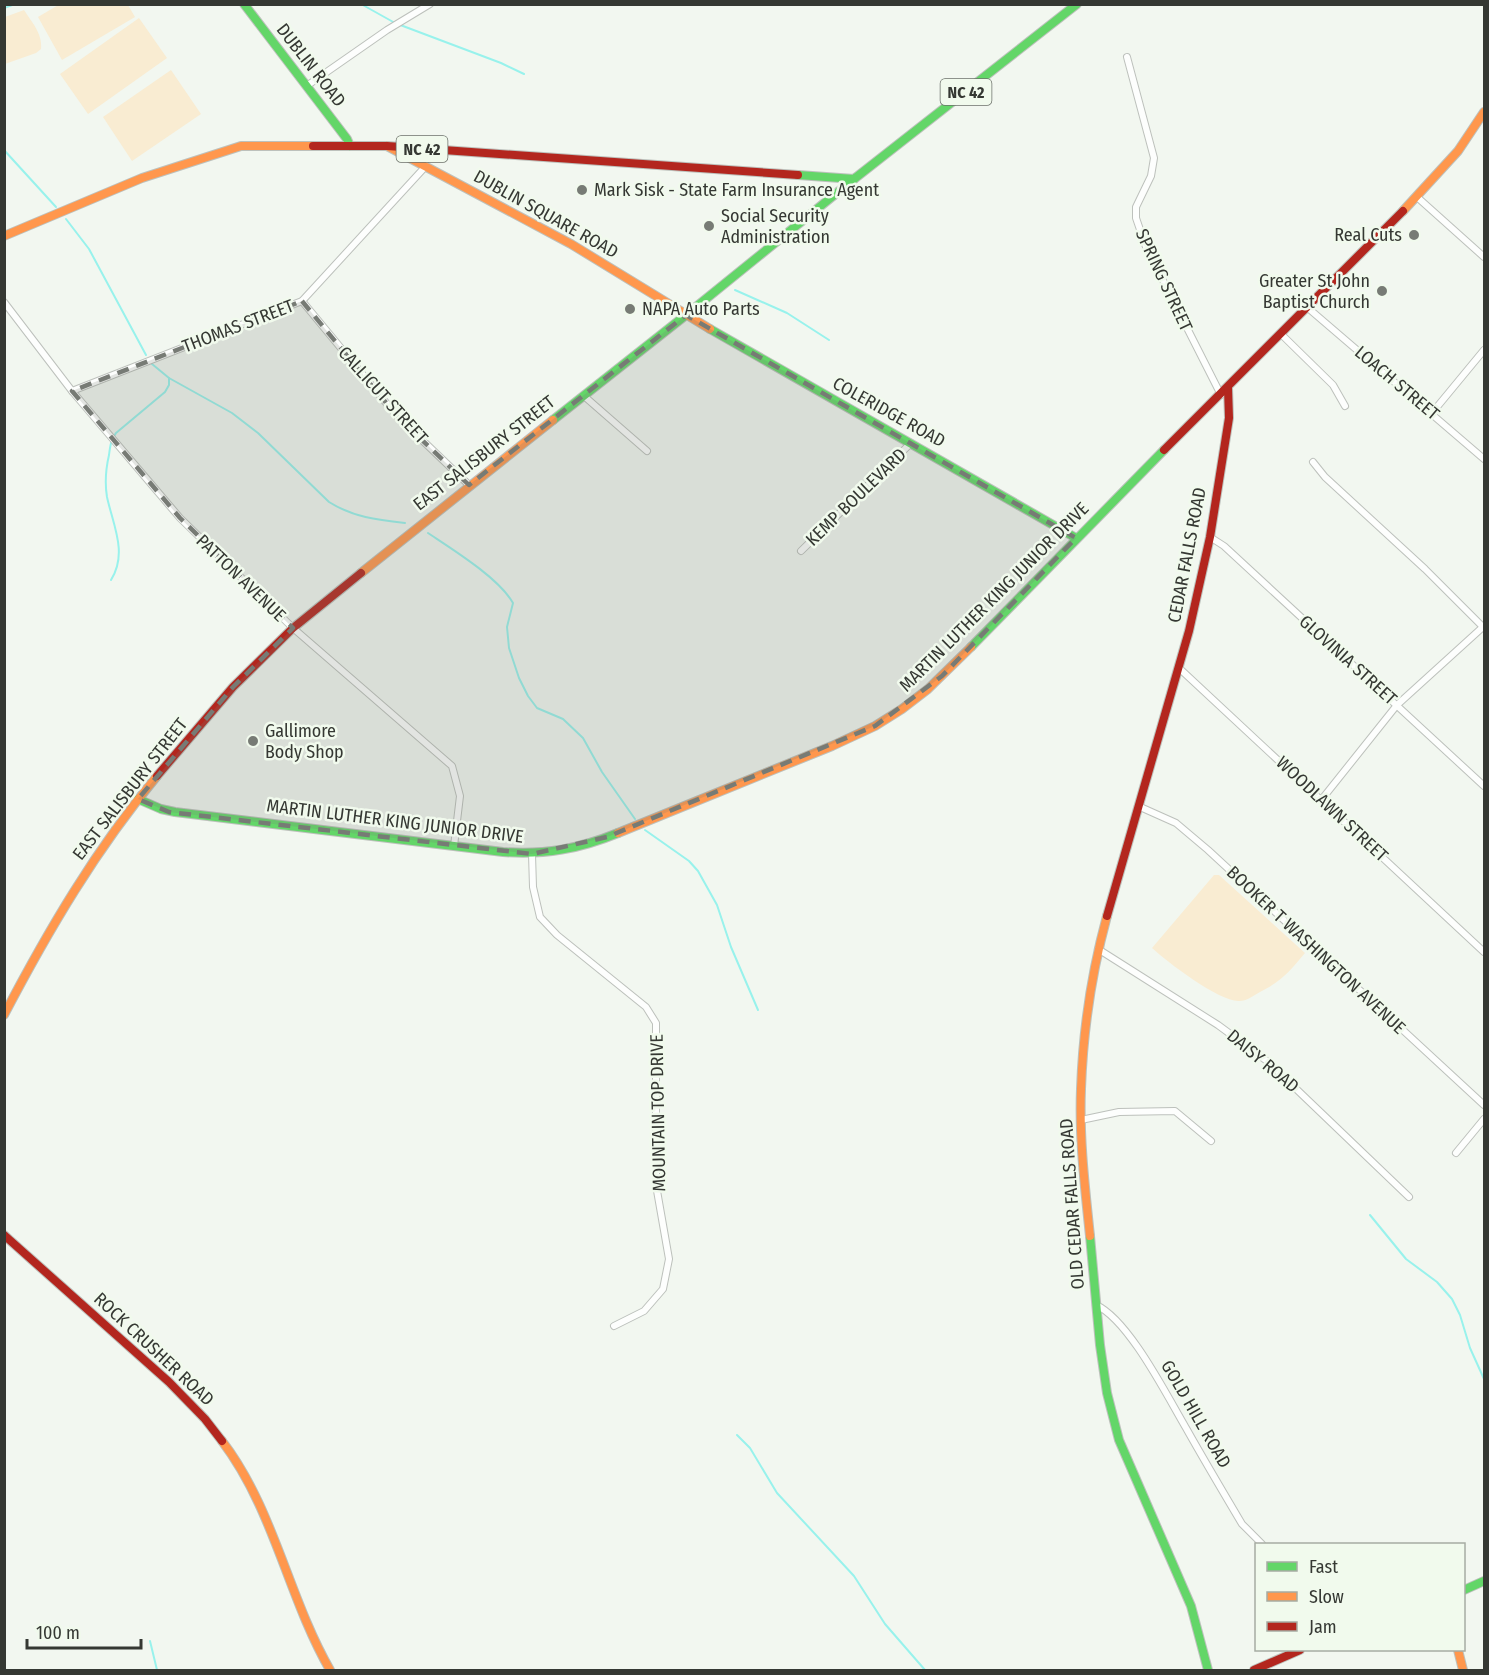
<svg xmlns="http://www.w3.org/2000/svg" width="1489" height="1675" font-family="'Fira Sans Condensed',sans-serif">
<style>
.green{fill:#f9ecd2}
.lines{fill:none;stroke-linecap:round;stroke-linejoin:round}
.stream{stroke:#98f2ec;stroke-width:2}
.street-casing{stroke:#bdc1bc;stroke-width:8}
.fast-casing{stroke:#bdc1bc;stroke-width:10}
.slow-casing{stroke:#bdc1bc;stroke-width:10}
.jam-casing{stroke:#bdc1bc;stroke-width:10}
.street{stroke:#fdfefd;stroke-width:6}
.fast{stroke:#63d668;stroke-width:8}
.slow{stroke:#ff974d;stroke-width:8}
.jam{stroke:#b3261e;stroke-width:8}
.marked{fill:#777b75;fill-opacity:0.2;stroke:#777b75;stroke-width:4.5;stroke-dasharray:12 8;stroke-linejoin:round}
.poi-dot{fill:#777b75;stroke:#f1faed;stroke-width:2}
.labels{text-anchor:middle;dominant-baseline:central;stroke-width:5;stroke-linejoin:round;paint-order:stroke}
.shield{fill:#f1faed;stroke:#6d726b;stroke-width:1.5}
.shield-label{font-size:16px;font-weight:bold;fill:#353833}
.street-label{font-size:18px;fill:#353833;stroke:#f1faed}
.poi-label{font-size:18px;fill:#353833;stroke:#f1faed;text-anchor:start}
</style>
<rect width="100%" height="100%" fill="#f2f7f0"/>
<!-- green -->
<g class="green">
<polygon points="60,4 128,5 135,17 62,60 38,17"/>
<path d="M24 10C31 21 43 34 41 49L36 53 5 64V17Z"/>
<polygon points="139,18 167,58 88,114 60,74"/>
<polygon points="171,70 201,114 132,161 103,117"/>
<path d="M1214 875H1219L1305 953C1290 971 1282 981 1260 992 1253 996 1247 1001 1239 1001 1220 1002 1167 962 1152 948Z"/>
</g>
<g class="lines">
<!-- stream -->
<g class="stream">
<polyline points="361,4 395,23 501,63 524,74"/>
<polyline points="4,8 15,4"/>
<polyline points="4,150 56,207"/>
<polyline points="66,219 89,249 146,355"/>
<polyline points="735,290 787,313 829,340"/>
<path d="M152 364 169 378 232 413 258 433 329 502C353 517 377 520 405 523"/>
<path d="M428 533C452 549 499 578 513 603L507 627 509 648 519 678 528 696 537 708 563 719 583 738 602 772 635 819"/>
<path d="M111 580C128 553 113 525 107 497 105 485 106 468 109 455 110 447 111 439 116 433L165 392 169 385V378"/>
<polyline points="645,830 689,861 698,871 717,905 731,947 758,1010"/>
<polyline points="1370,1215 1406,1259 1437,1282 1452,1299 1460,1315 1470,1348 1484,1379"/>
<polyline points="737,1435 750,1448 777,1493 854,1576 885,1624 925,1670"/>
<polyline points="150,1641 157,1670"/>
</g>
<defs>
<g id="street">
<polyline points="1127,57 1154,158 1151,176 1136,207 1136,218 1146,247 1221,395"/>
<polyline points="308,85 387,30 430,4"/>
<polyline points="1417,197 1484,257"/>
<polyline points="302,301 397,416 469,485"/>
<polyline points="4,302 72,391 180,518 293,628 452,766 460,796 454,846"/>
<polyline points="1308,308 1484,459"/>
<polyline points="1281,334 1333,385 1345,406"/>
<polyline points="72,391 302,301 425,167 423,149"/>
<polyline points="584,396 647,451"/>
<polyline points="1432,413 1484,350"/>
<polyline points="1313,462 1325,477 1425,569 1484,628"/>
<polyline points="1210,537 1224,546 1484,786"/>
<polyline points="801,551 911,443"/>
<polyline points="1179,668 1484,952"/>
<polyline points="1322,799 1397,705 1484,626"/>
<polyline points="1138,806 1176,823 1208,850 1484,1105"/>
<polyline points="532,854 533,887 540,917 557,935 646,1007 656,1023 656,1185 669,1259 663,1289 644,1311 614,1326"/>
<polyline points="1098,949 1218,1025 1267,1061 1409,1197"/>
<polyline points="1081,1120 1119,1112 1175,1111 1211,1141"/>
<polyline points="1456,1153 1484,1119"/>
<path d="M1096 1305C1129 1320 1167 1396 1186 1428 1204 1460 1223 1492 1242 1524L1262 1544"/>
</g>
<g id="fast">
<polyline points="244,4 347,139 350,146"/>
<polyline points="798,175 854,179 1077,4"/>
<polyline points="710,329 1076,538"/>
<polyline points="553,420 686,315 854,179"/>
<polyline points="971,647 1164,450"/>
<path d="M138 799 161 809 175 812 503 852C545 855 579 849 618 833"/>
<polyline points="1090,1236 1100,1345 1107,1393 1119,1440 1191,1606 1208,1670"/>
<polyline points="1464,1590 1484,1581"/>
</g>
<g id="slow">
<polyline points="387,146 571,244 710,329"/>
<polyline points="1403,211 1458,151 1484,112"/>
<polyline points="4,236 142,178 241,146 313,146"/>
<polyline points="361,573 553,420"/>
<polyline points="618,833 832,746 875,726 902,709 928,689 971,647"/>
<path d="M4 1015C48 931 96 849 157 776"/>
<path d="M1090 1236C1085 1188 1079 1138 1081 1089 1083 1031 1092 971 1107 916"/>
<path d="M222 1441C274 1509 288 1597 330 1670"/>
<polyline points="1458,1650 1463,1670"/>
</g>
<g id="jam">
<polyline points="313,146 387,146 798,175"/>
<polyline points="1164,450 1403,211"/>
<polyline points="157,776 233,687 293,628 361,573"/>
<polyline points="1107,916 1189,631 1210,537 1229,418 1228,388"/>
<polyline points="4,1235 169,1382 205,1419 222,1441"/>
<polyline points="1254,1670 1300,1650"/>
</g>
</defs>
<!-- street casing -->
<use href="#street" class="street-casing"/>
<!-- fast casing -->
<use href="#fast" class="fast-casing"/>
<!-- slow casing -->
<use href="#slow" class="slow-casing"/>
<!-- jam casing -->
<use href="#jam" class="jam-casing"/>
<!-- street -->
<use href="#street" class="street"/>
<!-- fast -->
<use href="#fast" class="fast"/>
<!-- slow -->
<use href="#slow" class="slow"/>
<!-- jam -->
<use href="#jam" class="jam"/>
</g>
<!-- marked area -->
<path class="marked" d="M302 301 397 416 469 485 686 315 1076 538 942 676 875 726 607 837 532 854 169 812 138 799 233 687 293 628 180 518 72 391Z"/>
<!-- markers -->
<g class="poi-dot">
<circle cx="582" cy="190" r="6"/>
<circle cx="709" cy="226" r="6"/>
<circle cx="1414" cy="235" r="6"/>
<circle cx="1382" cy="291" r="6"/>
<circle cx="630" cy="309" r="6"/>
<circle cx="253" cy="741" r="6"/>
</g>
<g class="labels">
<!-- shield labels -->
<g class="shield">
<rect x="940.5" y="79" width="51" height="26" rx="4.5"/>
<rect x="396.5" y="136" width="51" height="26" rx="4.5"/>
</g>
<g class="shield-label">
<text x="966" y="92">NC 42</text>
<text x="422" y="149">NC 42</text>
</g>
<!-- street labels -->
<g class="street-label">
<text transform="translate(311 65) rotate(52)">DUBLIN ROAD</text>
<text transform="translate(546 214) rotate(29)">DUBLIN SQUARE ROAD</text>
<text transform="translate(1164 280) rotate(65)">SPRING STREET</text>
<text transform="translate(238 326) rotate(-21)">THOMAS STREET</text>
<text transform="translate(1397 383) rotate(40)">LOACH STREET</text>
<text transform="translate(383 395) rotate(48)">CALLICUT STREET</text>
<text transform="translate(889 412) rotate(29)">COLERIDGE ROAD</text>
<text transform="translate(484 453) rotate(-38)">EAST SALISBURY STREET</text>
<text transform="translate(856 497) rotate(-44)">KEMP BOULEVARD</text>
<text transform="translate(1187 555) rotate(-79)">CEDAR FALLS ROAD</text>
<text transform="translate(241 578) rotate(44)">PATTON AVENUE</text>
<text transform="translate(994 597) rotate(-45)">MARTIN LUTHER KING JUNIOR DRIVE</text>
<text transform="translate(1348 660) rotate(42)">GLOVINIA STREET</text>
<text transform="translate(130 789) rotate(-52)">EAST SALISBURY STREET</text>
<text transform="translate(1332 809) rotate(43)">WOODLAWN STREET</text>
<text transform="translate(395 821) rotate(7)">MARTIN LUTHER KING JUNIOR DRIVE</text>
<text transform="translate(1316 950) rotate(43)">BOOKER T WASHINGTON AVENUE</text>
<text transform="translate(1263 1061) rotate(40)">DAISY ROAD</text>
<text transform="translate(658 1113) rotate(-91)">MOUNTAIN TOP DRIVE</text>
<text transform="translate(1072 1204) rotate(-94)">OLD CEDAR FALLS ROAD</text>
<text transform="translate(154 1349) rotate(43)">ROCK CRUSHER ROAD</text>
<text transform="translate(1196 1414) rotate(60)">GOLD HILL ROAD</text>
</g>
<!-- poi labels -->
<g class="poi-label">
<text x="594" y="190">Mark Sisk - State Farm Insurance Agent</text>
<text x="721" y="216">Social Security<tspan x="721" dy="21">Administration</tspan></text>
<text x="1402" y="235" text-anchor="end">Real Cuts</text>
<text x="1370" y="281" text-anchor="end">Greater St John<tspan x="1370" dy="21">Baptist Church</tspan></text>
<text x="642" y="309">NAPA Auto Parts</text>
<text x="265" y="731">Gallimore<tspan x="265" dy="21">Body Shop</tspan></text>
</g>
</g>
<!-- border -->
<rect width="1489" height="1675" fill="none" stroke="#353833" stroke-width="12"/>
<!-- legend -->
<rect x="1255" y="1543" width="210" height="108" fill="#f1faed" stroke="#a6aca3" stroke-width="1.5"/>
<rect x="1267" y="1562" width="30" height="9" fill="#63d668" stroke="#a6aca3" stroke-width="1.5"/>
<text x="1309" y="1573" font-size="18" fill="#353833">Fast</text>
<rect x="1267" y="1592" width="30" height="9" fill="#ff974d" stroke="#a6aca3" stroke-width="1.5"/>
<text x="1309" y="1603" font-size="18" fill="#353833">Slow</text>
<rect x="1267" y="1622" width="30" height="9" fill="#b3261e" stroke="#a6aca3" stroke-width="1.5"/>
<text x="1309" y="1633" font-size="18" fill="#353833">Jam</text>
<!-- scale -->
<path d="M27 1639v9h114v-9" fill="none" stroke="#353833" stroke-width="3"/>
<text x="36" y="1639" font-size="18" fill="#353833" stroke="#f1faed" stroke-width="4.5" paint-order="stroke">100 m</text>
</svg>
